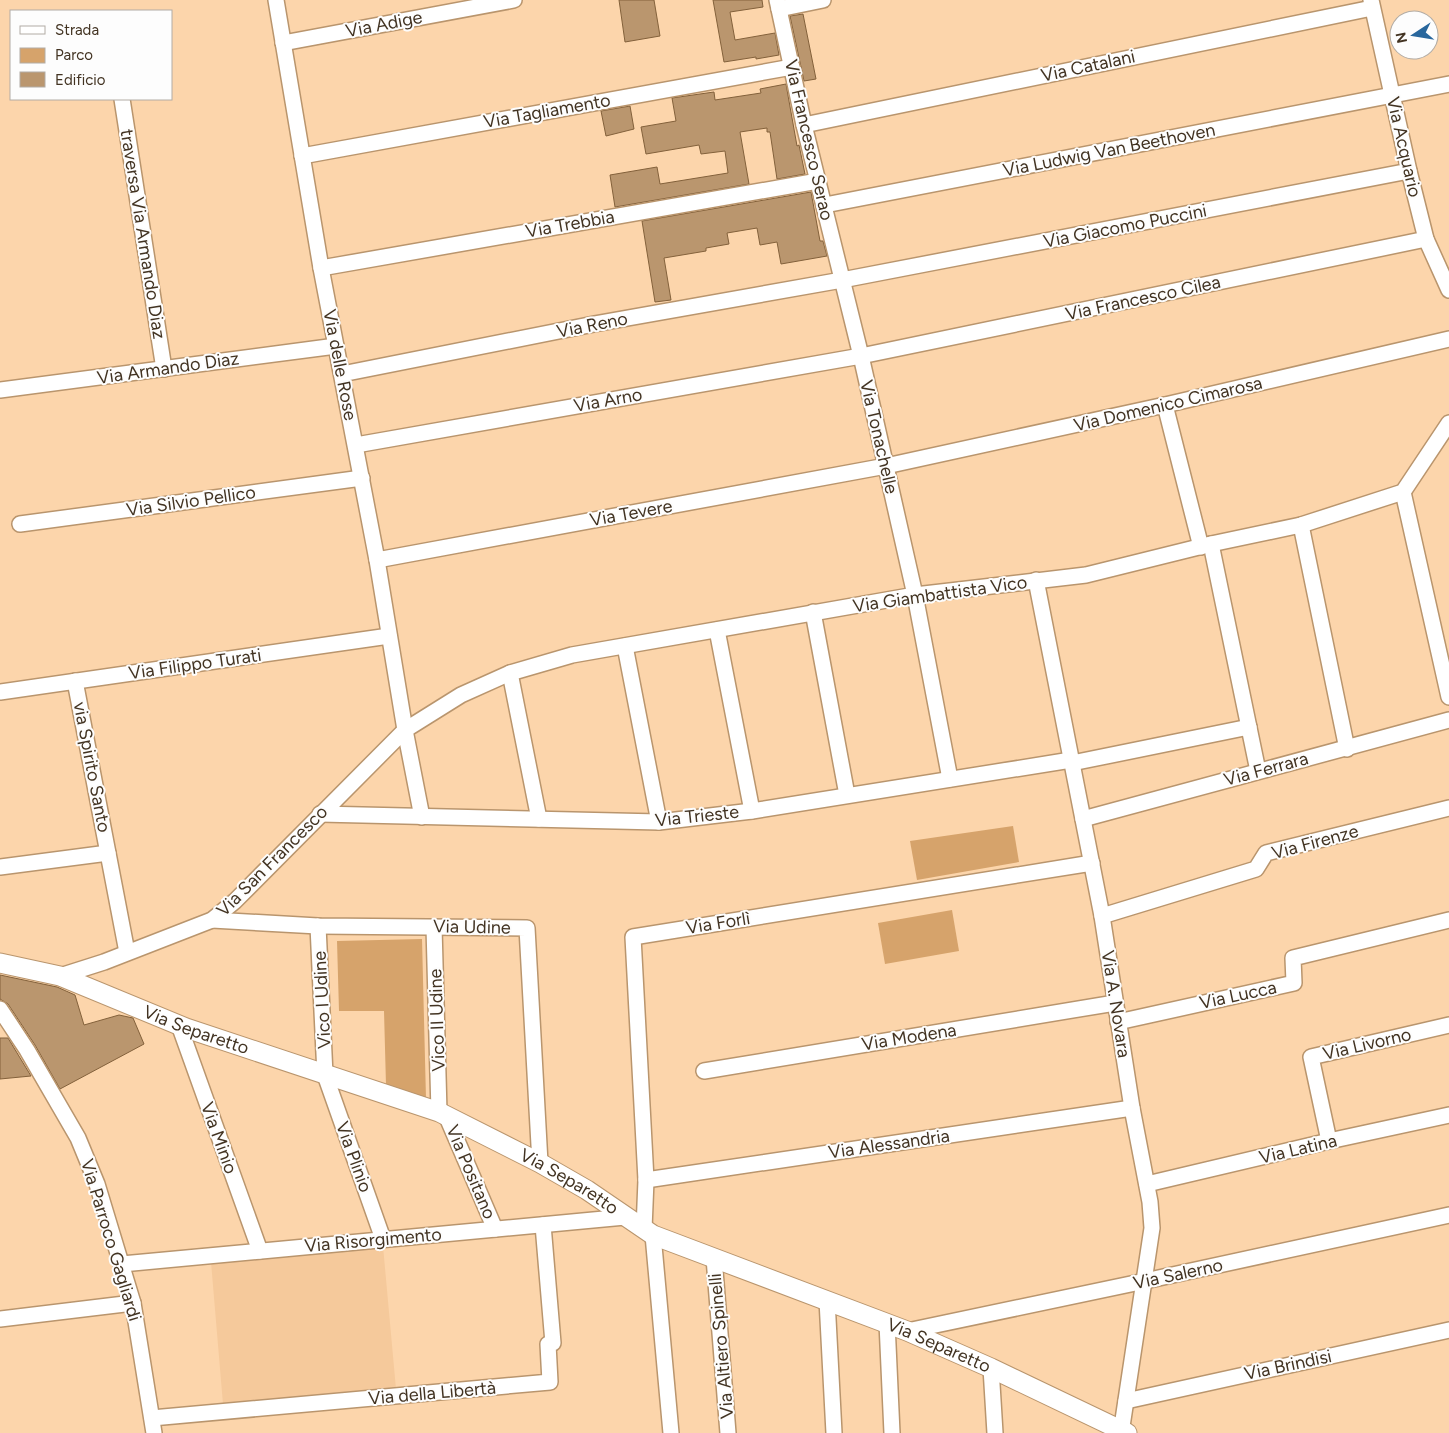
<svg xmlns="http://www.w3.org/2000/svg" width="1449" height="1433" font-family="Figtree,sans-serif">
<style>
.built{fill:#f5c99b}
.green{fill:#d6a36b}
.building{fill:#ba966e;stroke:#83613b}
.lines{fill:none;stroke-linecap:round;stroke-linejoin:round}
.minor-casing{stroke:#b9956d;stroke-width:18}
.tertiary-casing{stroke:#b9956d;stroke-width:21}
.minor{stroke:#fff;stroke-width:15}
.tertiary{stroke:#fff;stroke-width:19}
.labels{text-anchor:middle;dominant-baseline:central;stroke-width:4;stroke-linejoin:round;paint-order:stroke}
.street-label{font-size:18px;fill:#423322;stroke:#fdfdfd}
</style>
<rect width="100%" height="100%" fill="#fcd5ab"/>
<!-- built -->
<polygon class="built" points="383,1246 396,1389 223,1404 211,1262"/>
<!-- green -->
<g class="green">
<polygon points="1013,826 1019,862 917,880 910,841"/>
<polygon points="952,910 959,951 885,964 878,923"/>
<polygon points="422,939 426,1099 386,1085 384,1011 339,1011 337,941"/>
</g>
<!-- building -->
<g class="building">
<polygon points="619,0 654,0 660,36 625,42"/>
<polygon points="713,0 762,0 763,7 730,12 735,40 775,33 779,55 756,59 756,57 724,62"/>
<polygon points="803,14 816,79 804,81 790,16"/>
<polygon points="786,84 797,146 799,145 805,174 777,179 770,132 767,132 767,128 740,132 749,184 615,207 610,175 657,167 660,184 728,173 725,151 701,154 699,145 646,154 641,127 676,121 672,98 714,92 715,100 761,93 760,89"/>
<polygon points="630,106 634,129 606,136 601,111"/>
<polygon points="811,192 820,241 823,241 827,256 781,264 777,242 760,245 757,228 727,233 729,244 706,248 706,251 664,258 671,300 655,302 642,221"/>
<polygon points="0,975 57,987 75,995 84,1025 119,1015 133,1018 144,1044 60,1089 35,1045 8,1004 0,999"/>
<polygon points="0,1038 8,1038 31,1076 0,1079"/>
</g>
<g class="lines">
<defs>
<g id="minor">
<polyline points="276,0 321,268 377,560 405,730 422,817"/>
<polyline points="777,0 804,125 861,356 915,595 950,779"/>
<polyline points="1371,0 1409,171 1426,239 1449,290"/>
<polyline points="779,9 823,0"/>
<polyline points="283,43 514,0"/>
<polyline points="122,99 164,369"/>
<polyline points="804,125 1372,8"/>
<polyline points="302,156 792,67"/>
<polyline points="825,205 1449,84"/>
<polyline points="321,268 818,181"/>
<polyline points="342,374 594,324 842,280 1409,171"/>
<polyline points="0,390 336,346"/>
<polyline points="1165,405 1201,547"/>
<polyline points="356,445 861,356 1426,239"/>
<polyline points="1403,492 1449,697"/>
<polyline points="20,524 362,478"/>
<polyline points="1301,525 1347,749"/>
<polyline points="1211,544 1258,771"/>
<polyline points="377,560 886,466 1165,405 1449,339"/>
<polyline points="1036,580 1102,916 1132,1108 1150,1202 1152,1228 1121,1433"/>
<polyline points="813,612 847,795"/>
<polyline points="717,630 752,811"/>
<polyline points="625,646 659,822"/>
<polyline points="510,673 539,819"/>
<polyline points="75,681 126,947"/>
<polyline points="0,692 389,636"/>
<polyline points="1072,763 1249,727"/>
<polyline points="320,814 659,822 752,811 1071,760"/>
<polyline points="1083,819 1449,720"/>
<polyline points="0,867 108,853"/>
<polyline points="1102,916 1256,869 1266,853 1449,808"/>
<polyline points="212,920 318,926 527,928 540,1163"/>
<polyline points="318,926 325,1075 383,1239"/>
<polyline points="434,927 439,1112"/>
<polyline points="60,976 104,962 212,920 235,901 405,730 461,695 510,673 572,655 915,595 1086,575 1211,544 1301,525 1403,492 1449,423"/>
<polyline points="0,1009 27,1050 78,1138 97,1184 133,1303 154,1433"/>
<polyline points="1118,1022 1294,983 1293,958 1449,920"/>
<polyline points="179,1025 260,1251"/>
<polyline points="704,1071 1115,1003"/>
<polyline points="446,1115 495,1229"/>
<polyline points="1329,1141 1311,1057 1449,1025"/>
<polyline points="646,1180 1132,1108"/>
<polyline points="1147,1184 1329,1141 1449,1115"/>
<polyline points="644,1229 646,1180 633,937 1092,863"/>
<polyline points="653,1235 671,1433"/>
<polyline points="714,1258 728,1433"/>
<polyline points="122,1264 625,1217"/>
<polyline points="827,1300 834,1433"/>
<polyline points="0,1319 133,1303"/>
<polyline points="887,1323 892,1433"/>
<polyline points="907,1331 1145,1281 1449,1215"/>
<polyline points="991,1368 995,1433"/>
<polyline points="1126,1401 1449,1330"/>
<polyline points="152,1418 550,1382 548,1344 553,1343 543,1225"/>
</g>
<g id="tertiary">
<path id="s1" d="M0 963 60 976 186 1028 439 1112 540 1163 587 1190 653 1235 907 1331 991 1368 1127 1433"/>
</g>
</defs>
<!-- minor casing -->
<use href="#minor" class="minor-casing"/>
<!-- tertiary casing -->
<use href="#tertiary" class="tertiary-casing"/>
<!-- minor -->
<use href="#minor" class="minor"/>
<!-- tertiary -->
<use href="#tertiary" class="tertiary"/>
</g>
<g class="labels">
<!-- street labels -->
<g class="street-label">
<text transform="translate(384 24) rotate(-11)">Via Adige</text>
<text transform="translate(1088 66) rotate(-12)">Via Catalani</text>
<text transform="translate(547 111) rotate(-10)">Via Tagliamento</text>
<text transform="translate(809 140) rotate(77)">Via Francesco Serao</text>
<text transform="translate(1404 147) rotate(77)">Via Acquario</text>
<text transform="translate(1109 150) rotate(-11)">Via Ludwig Van Beethoven</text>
<text transform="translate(570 224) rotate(-10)">Via Trebbia</text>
<text transform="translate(1125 226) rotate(-11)">Via Giacomo Puccini</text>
<text transform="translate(143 234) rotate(81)">traversa Via Armando Diaz</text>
<text transform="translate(1143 298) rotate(-12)">Via Francesco Cilea</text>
<text transform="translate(592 325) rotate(-11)">Via Reno</text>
<text transform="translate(340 365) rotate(79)">Via delle Rose</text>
<text transform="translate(168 368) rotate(-8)">Via Armando Diaz</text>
<text transform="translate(608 400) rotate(-10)">Via Arno</text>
<text transform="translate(1168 404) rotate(-13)">Via Domenico Cimarosa</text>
<text transform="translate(879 437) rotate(77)">Via Tonachelle</text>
<text transform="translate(191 501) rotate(-8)">Via Silvio Pellico</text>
<text transform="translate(631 513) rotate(-10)">Via Tevere</text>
<text transform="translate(940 594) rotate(-8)">Via Giambattista Vico</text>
<text transform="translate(195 664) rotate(-8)">Via Filippo Turati</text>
<text transform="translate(92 767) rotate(79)">via Spirito Santo</text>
<text transform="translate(1266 769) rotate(-15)">Via Ferrara</text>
<text transform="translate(697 816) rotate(-6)">Via Trieste</text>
<text transform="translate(1315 842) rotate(-15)">Via Firenze</text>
<text transform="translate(272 861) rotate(-45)">Via San Francesco</text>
<text transform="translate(718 923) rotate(-9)">Via Forlì</text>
<text transform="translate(472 927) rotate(1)">Via Udine</text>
<text transform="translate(1238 995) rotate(-12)">Via Lucca</text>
<text transform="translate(322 1000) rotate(-93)">Vico I Udine</text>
<text transform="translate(1116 1004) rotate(81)">Via A. Novara</text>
<text transform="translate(437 1020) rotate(-92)">Vico II Udine</text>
<text stroke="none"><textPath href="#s1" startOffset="208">Via Separetto</textPath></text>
<text transform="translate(909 1037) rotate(-9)">Via Modena</text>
<text transform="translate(1367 1044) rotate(-13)">Via Livorno</text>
<text transform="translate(219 1138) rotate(70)">Via Minio</text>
<text transform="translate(889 1144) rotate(-8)">Via Alessandria</text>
<text transform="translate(1298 1149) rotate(-13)">Via Latina</text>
<text transform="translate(354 1157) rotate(70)">Via Plinio</text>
<text transform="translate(471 1172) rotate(67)">Via Positano</text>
<text stroke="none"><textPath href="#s1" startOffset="612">Via Separetto</textPath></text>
<text transform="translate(111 1240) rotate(73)">Via Parroco Gagliardi</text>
<text transform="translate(373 1240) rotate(-5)">Via Risorgimento</text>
<text transform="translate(1178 1274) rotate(-12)">Via Salerno</text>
<text transform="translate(721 1346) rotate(-95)">Via Altiero Spinelli</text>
<text stroke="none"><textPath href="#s1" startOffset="1018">Via Separetto</textPath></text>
<text transform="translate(1288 1365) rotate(-12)">Via Brindisi</text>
<text transform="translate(432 1393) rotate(-5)">Via della Libertà</text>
</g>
</g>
<!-- legend -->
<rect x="10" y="10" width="162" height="90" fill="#fdfdfd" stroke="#b2aca5"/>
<rect x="20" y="26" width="25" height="8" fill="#ffffff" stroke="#b2aca5"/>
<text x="55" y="35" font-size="15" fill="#423322">Strada</text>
<rect x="20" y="48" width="25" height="15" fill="#d6a36b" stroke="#b2aca5"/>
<text x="55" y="60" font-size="15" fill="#423322">Parco</text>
<rect x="20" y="72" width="25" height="15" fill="#ba966e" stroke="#b2aca5"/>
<text x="55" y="85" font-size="15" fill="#423322">Edificio</text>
<!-- north arrow -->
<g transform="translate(1414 35) rotate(258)"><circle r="24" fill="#fdfdfd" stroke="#b2aca5"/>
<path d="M0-4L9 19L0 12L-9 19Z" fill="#29679d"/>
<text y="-8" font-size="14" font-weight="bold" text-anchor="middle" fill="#423322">N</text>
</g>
</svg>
